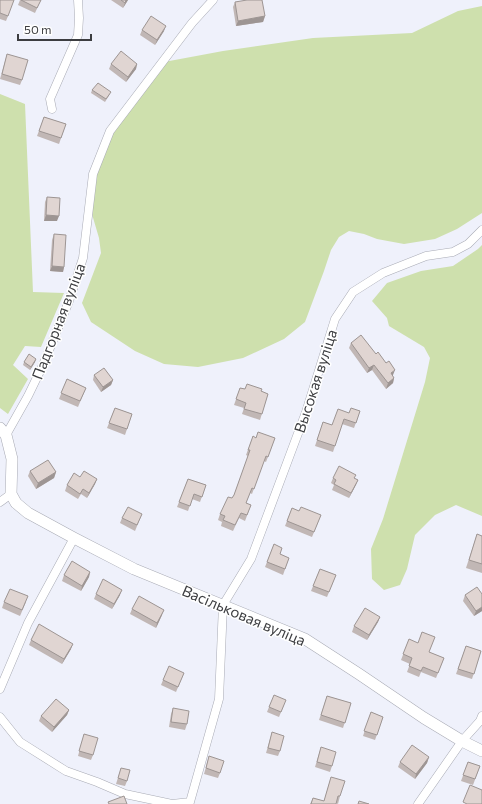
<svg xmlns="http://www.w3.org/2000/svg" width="482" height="804" font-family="Commissioner,sans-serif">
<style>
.green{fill:#cee0ad}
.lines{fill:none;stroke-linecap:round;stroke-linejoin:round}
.street-casing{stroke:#a9abb5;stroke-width:9}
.secondary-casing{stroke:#a9abb5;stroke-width:12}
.street{stroke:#fff;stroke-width:8}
.secondary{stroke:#fff;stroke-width:11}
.wall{fill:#c1b7b5}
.shaded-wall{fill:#9d9593}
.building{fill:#e0d5d2;stroke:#9d9593}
.labels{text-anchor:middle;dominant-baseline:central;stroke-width:3;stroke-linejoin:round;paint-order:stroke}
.street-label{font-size:15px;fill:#3c3d40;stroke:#fff}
</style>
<rect width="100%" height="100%" fill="#eff1fb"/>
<!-- green -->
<g class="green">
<polygon points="482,6 482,213 457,229 435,239 404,244 377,239 364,234 349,231 339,237 331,250 324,271 305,322 284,339 243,358 198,367 164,364 135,351 91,322 82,303 101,253 99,238 89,204 93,174 110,131 164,62 223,51 313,38 412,33 458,11"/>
<polygon points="0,94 25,104 33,292 64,293 41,347 25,346 13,365 28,379 8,414 0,408"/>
<polygon points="482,245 482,516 456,505 435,515 415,535 407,569 400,585 384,590 372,579 371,549 383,519 425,382 430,358 424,347 389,326 387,318 372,301 387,283 421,271 453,266 478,249"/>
</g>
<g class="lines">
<defs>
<g id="street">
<polyline points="52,109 50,99 78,35 79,18 78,0"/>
<polyline points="6,435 28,396 43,365 69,301 83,258 93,174 110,131 192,23 213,0"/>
<polyline points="0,502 11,494"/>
<polyline points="0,689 28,623 74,538"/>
<polyline points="0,717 20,742 66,771 97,782 125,794 172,804 190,802 219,699 223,605 251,559 306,412 335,319 353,292 383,273 426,256 453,252 468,244 482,230"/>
<polyline points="418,804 462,741 480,721 482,716"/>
</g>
<polyline id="secondary" points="0,428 6,435 12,459 11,494 16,503 28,513 74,538 134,569 305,639 359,674 424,718 462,741 482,751"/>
</defs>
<!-- street casing -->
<use href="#street" class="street-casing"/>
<!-- secondary casing -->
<use href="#secondary" class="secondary-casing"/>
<!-- street -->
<use href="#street" class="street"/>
<!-- secondary -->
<use href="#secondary" class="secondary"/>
</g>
<!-- wall -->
<g class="wall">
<polygon points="0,0 8,16 6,21 0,19"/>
<polygon points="20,0 41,0 35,13 18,5"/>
<polygon points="111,0 128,0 123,8"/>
<polygon points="235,2 265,16 263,22 236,26 233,7"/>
<polygon points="142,30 164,31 155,45 140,35"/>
<polygon points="7,54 22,80 20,85 0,79"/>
<polygon points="111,64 137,64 136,69 126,82 109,69"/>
<polygon points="92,90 110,94 105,102 91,93"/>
<polygon points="44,117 66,124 59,144 37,136"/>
<polygon points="47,197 57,221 44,221 45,202"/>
<polygon points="54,234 64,267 63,272 50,271 52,240"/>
<polygon points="351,343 376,354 386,363 393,375 392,375 394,378 393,383 386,389 372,370 367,373 349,348"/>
<polygon points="36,359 35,362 30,370 23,365 24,362"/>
<polygon points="94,375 113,380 111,385 101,392 93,380"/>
<polygon points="67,379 86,388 78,407 59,399"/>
<polygon points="240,388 245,389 261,391 268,394 260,420 242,414 244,408 234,405"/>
<polygon points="115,408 132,414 125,435 107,428"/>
<polygon points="360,411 354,428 342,424 333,452 315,446 323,422 332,425 349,413"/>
<polygon points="253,436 256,438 275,438 266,462 264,461 252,494 250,493 246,503 251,505 245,521 239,518 233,531 221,526 222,522 218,520 220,514 234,495 248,456 246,455"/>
<polygon points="30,471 56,472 54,478 36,489 28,476"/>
<polygon points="80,477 97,479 95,484 87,498 81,494 78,499 65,491 67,485"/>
<polygon points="333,478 354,478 358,480 349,498 332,490 334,485 331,483"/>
<polygon points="188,479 206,485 200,502 192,499 188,511 177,507"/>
<polygon points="292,508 299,511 321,515 312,537 285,526"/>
<polygon points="142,514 135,531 120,523 122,518"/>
<polygon points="477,534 482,536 482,573 466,568"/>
<polygon points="274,544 280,554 289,558 283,575 265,567"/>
<polygon points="320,569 336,575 327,597 311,591"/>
<polygon points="90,572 89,577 81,591 62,581 64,575"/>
<polygon points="96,594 120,595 112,609 94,599"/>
<polygon points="482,594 482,611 474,616 463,601 465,595"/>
<polygon points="4,602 26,602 20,616 2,608"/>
<polygon points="132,609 162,615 156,628 130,614"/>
<polygon points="380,617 378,622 367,640 352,632 354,626"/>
<polygon points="409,639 429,652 444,658 436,678 421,672 419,677 407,672 410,664 401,660"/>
<polygon points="31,640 71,649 62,664 29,645"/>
<polygon points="466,646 481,651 472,679 456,674"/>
<polygon points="184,673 176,692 161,685 163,680"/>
<polygon points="327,696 351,703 343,728 319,720"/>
<polygon points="284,705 279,717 267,712 269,707"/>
<polygon points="173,708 187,724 185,730 169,727 171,714"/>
<polygon points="69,710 67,715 52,732 39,721 41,716"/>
<polygon points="371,712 383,717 375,740 363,736"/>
<polygon points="272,732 280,751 278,756 266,753"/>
<polygon points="84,734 93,755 91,760 78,756"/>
<polygon points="321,747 332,766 330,772 315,767"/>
<polygon points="209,756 220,773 218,778 204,774"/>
<polygon points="429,757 427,763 415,779 398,767 400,762"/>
<polygon points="468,762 480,766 473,785 461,781"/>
<polygon points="121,768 127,781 125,786 116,784"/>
<polygon points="331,777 340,796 338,804 336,803 336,804 310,804 313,798 324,801"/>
</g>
<!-- shaded-wall -->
<g class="shaded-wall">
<polygon points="126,0 128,0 123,8 125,3"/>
<polygon points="265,16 263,22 236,26 238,21"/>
<polygon points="166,26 164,31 155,45 157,40"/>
<polygon points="137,64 136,69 126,82 128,77"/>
<polygon points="46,215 59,216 57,221 44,221"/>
<polygon points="52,266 64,267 63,272 50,271"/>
<polygon points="36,359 35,362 30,370 31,367"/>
<polygon points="374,365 372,370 367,373 369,368"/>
<polygon points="395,370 393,375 389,378 391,373"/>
<polygon points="394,378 393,383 386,389 388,383"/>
<polygon points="113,380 111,385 101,392 103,387"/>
<polygon points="56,472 54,478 36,489 38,483"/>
<polygon points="97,479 95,484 87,498 89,493"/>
<polygon points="358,480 356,485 349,498 351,493"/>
<polygon points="90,572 89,577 81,591 82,586"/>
<polygon points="122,590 120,595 112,609 114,604"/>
<polygon points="482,607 482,611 474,616 476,611"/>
<polygon points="164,610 162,615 156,628 157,623"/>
<polygon points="380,617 378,622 367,640 369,635"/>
<polygon points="73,644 71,649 62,664 64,659"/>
<polygon points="69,710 67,715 52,732 54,727"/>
<polygon points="429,757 427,763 415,779 416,774"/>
</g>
<!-- building -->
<g class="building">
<polygon points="0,0 14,0 8,16 0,13"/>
<polygon points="21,0 41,0 37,8"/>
<polygon points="121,0 126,0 125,3"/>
<polygon points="247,0 262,0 265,16 238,21 235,2"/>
<polygon points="151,16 166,26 157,40 142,30"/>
<polygon points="121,51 137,64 128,77 111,64"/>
<polygon points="7,54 28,60 22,80 2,74"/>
<polygon points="98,83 111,92 106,99 92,90"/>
<polygon points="44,117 66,124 61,138 39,131"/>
<polygon points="47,197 60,198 59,216 46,215"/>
<polygon points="54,234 66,235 64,267 52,266"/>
<polygon points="361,335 376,354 378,352 386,363 389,361 395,370 391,373 394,378 388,383 374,365 369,368 351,343"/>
<polygon points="29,354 36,359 31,367 24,362"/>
<polygon points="104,368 113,380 103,387 94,375"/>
<polygon points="67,379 86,388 80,401 61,393"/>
<polygon points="247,384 262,389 261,391 268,394 262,414 244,409 246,403 236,399 240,388 245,389"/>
<polygon points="115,408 132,414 127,429 109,423"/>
<polygon points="351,408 360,411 356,423 344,419 335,446 317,440 323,422 332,425 338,409 349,413"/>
<polygon points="258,432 275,438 268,457 266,456 254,489 252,488 246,503 251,505 247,515 241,513 235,525 223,520 225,516 220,514 228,497 232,498 234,495 250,450 248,450 253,436 256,438"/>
<polygon points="48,460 56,472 38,483 30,471"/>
<polygon points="339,466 356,475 354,478 358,480 351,493 334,484 336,480 333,478"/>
<polygon points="84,471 97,479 89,493 83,489 80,494 67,485 74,473 80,477"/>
<polygon points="188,479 206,485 202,497 194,494 190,506 179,502"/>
<polygon points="128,507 142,514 137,525 122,518"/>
<polygon points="301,507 321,515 314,532 287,521 292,508 299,511"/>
<polygon points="477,534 482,536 482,564 469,560"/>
<polygon points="274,544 282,548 280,554 289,558 285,569 267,562"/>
<polygon points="72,561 90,572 82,586 64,575"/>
<polygon points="320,569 336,575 329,592 313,586"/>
<polygon points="103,579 122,590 114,604 96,594"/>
<polygon points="477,587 482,594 482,607 476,611 465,595"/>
<polygon points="10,589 28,596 22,610 4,602"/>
<polygon points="139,596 164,610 157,623 132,609"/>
<polygon points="365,608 380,617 369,635 354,626"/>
<polygon points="39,624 73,644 64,659 31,640"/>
<polygon points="422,632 435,637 429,652 444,658 438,673 423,667 421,671 409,666 412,658 403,654 409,639 418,643"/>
<polygon points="466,646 481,651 474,674 458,669"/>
<polygon points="169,666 184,673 178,687 163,680"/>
<polygon points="274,695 286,700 281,712 269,707"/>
<polygon points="327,696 351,703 345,723 321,715"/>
<polygon points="56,699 69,710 54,727 41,716"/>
<polygon points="173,708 189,711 187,724 171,722"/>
<polygon points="371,712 383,717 377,735 364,731"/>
<polygon points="272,732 284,736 280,751 268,748"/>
<polygon points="84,734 98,738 93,755 79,751"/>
<polygon points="412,745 429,757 416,774 400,762"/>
<polygon points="321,747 336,752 332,766 317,762"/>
<polygon points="209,756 224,761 220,773 206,768"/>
<polygon points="468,762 480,766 475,779 463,775"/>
<polygon points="121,768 130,770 127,781 118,778"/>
<polygon points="331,777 345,781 340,796 338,796 336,804 311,804 313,798 324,801"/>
<polygon points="470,785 482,790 482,804 467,804 463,802"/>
<polygon points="124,796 127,804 109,804 108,802"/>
<polygon points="359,801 369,804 358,804"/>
</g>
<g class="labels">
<!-- street labels -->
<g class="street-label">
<text transform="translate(58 321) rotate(-69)">Падгорная вуліца</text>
<text transform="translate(315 381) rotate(-72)">Высокая вуліца</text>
<text transform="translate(244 615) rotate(23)">Васільковая вуліца</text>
</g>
</g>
<!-- scale -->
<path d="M18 34v6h73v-6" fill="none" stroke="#3c3d40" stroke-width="2"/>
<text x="24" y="34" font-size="12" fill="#3c3d40" stroke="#ffffff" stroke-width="3" paint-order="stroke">50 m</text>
</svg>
